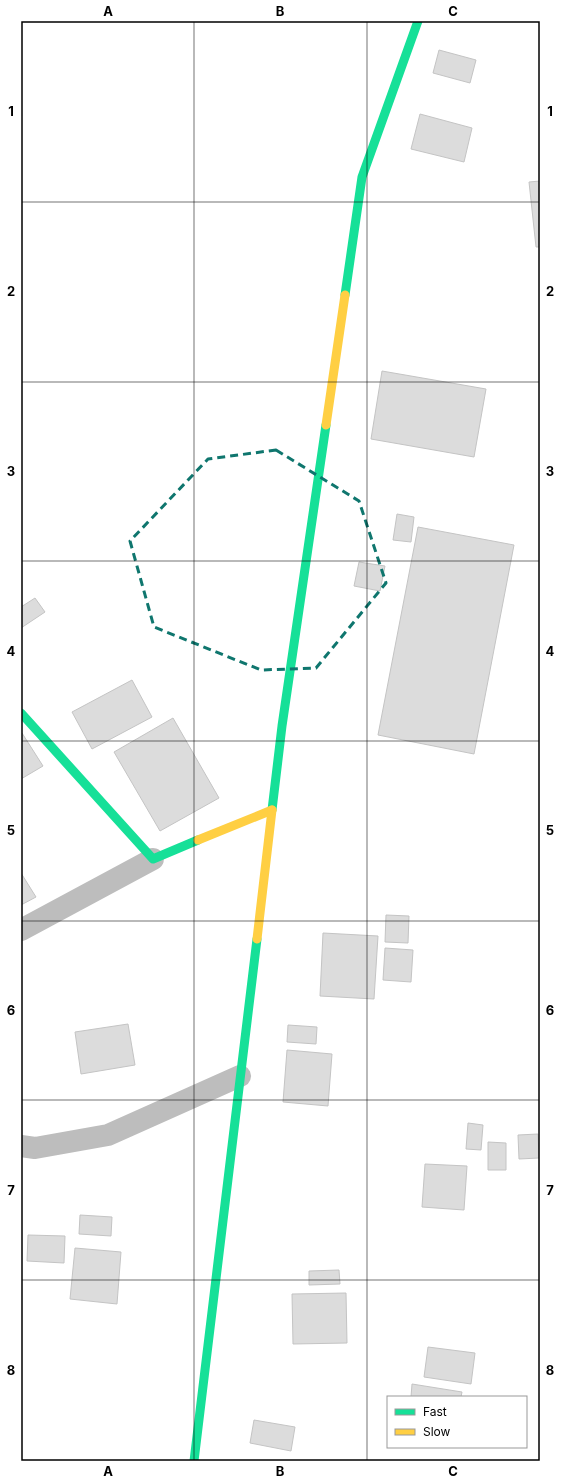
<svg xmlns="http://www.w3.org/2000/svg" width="561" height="1482" font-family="Inter,sans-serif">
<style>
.building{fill:#dcdcdc;stroke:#c4c4c4}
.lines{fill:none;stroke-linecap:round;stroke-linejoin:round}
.street{stroke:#bdbdbd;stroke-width:22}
.fast{stroke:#16e098;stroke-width:9}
.slow{stroke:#ffcf43;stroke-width:9}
.marked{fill:none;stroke:#0f766e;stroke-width:3;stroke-dasharray:8 5;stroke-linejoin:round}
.grid{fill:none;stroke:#000;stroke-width:1;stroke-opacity:0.55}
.neatline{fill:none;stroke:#000;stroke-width:1.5}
.grid-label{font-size:13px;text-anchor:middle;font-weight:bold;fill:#000}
</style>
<rect width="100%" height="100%" fill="#fff"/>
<!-- building -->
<g class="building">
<polygon points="439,50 476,60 470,83 433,73"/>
<polygon points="420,114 472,128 464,162 411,149"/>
<polygon points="540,181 540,247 536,247 529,182"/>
<polygon points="382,371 486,389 474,457 371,439"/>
<polygon points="397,514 414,517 411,542 393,540"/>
<polygon points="418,527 514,545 474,754 378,735"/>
<polygon points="359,562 385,566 380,591 354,586"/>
<polygon points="35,598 45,612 21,628 21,607"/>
<polygon points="132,680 152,717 92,749 72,712"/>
<polygon points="173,718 219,798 160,831 114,752"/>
<polygon points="22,733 43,766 21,779 21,734"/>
<polygon points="21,873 36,897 21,905"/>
<polygon points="386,915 409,916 408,943 385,942"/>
<polygon points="323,933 378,936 374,999 320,996"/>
<polygon points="385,948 413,950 411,982 383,980"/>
<polygon points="128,1024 135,1065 81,1074 75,1032"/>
<polygon points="288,1025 317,1027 316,1044 287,1042"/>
<polygon points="287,1050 332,1054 328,1106 283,1102"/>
<polygon points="468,1123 483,1125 481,1150 466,1149"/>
<polygon points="538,1134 539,1158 519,1159 518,1135"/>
<polygon points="488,1142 506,1143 506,1170 488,1170"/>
<polygon points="425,1164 467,1166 464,1210 422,1207"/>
<polygon points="80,1215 112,1217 111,1236 79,1234"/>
<polygon points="28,1235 65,1236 64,1263 27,1261"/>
<polygon points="75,1248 121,1252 117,1304 70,1299"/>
<polygon points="339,1270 340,1284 309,1285 309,1271"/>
<polygon points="346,1293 347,1343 293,1344 292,1294"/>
<polygon points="428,1347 475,1353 471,1384 424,1377"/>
<polygon points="412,1384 462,1392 461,1397 411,1397"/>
<polygon points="254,1420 295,1427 291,1451 250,1443"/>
</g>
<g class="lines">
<!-- street -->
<g class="street">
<polyline points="21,930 153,859"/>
<polyline points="21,1146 35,1148 108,1135 240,1076"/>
</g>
<!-- fast -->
<g class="fast">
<polyline points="345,295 362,177 418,21"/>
<polyline points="21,713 153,859 198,840"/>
<polyline points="272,810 282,726 326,425"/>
<polyline points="194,1461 257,939"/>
</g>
<!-- slow -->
<g class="slow">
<polyline points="326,425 345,295"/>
<polyline points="198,840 272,810"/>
<polyline points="257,939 272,810"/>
</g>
</g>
<!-- marked area -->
<path class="marked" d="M276 450 359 501 386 583 316 668 261 670 154 627 130 541 208 459Z"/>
<!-- grid -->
<path class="grid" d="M194 21V1461M367 21V1461M21 202H540M21 382H540M21 561H540M21 741H540M21 921H540M21 1100H540M21 1280H540"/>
<!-- border -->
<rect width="561" height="1482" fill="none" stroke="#ffffff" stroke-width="44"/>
<!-- legend -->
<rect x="387" y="1396" width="140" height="52" fill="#ffffff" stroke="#999999"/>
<rect x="395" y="1409" width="20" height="6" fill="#16e098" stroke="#999999"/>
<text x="423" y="1416" font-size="12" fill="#000000">Fast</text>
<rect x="395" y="1429" width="20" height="6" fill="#ffcf43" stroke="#999999"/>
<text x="423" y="1436" font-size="12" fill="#000000">Slow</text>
<rect x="22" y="22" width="517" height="1438" class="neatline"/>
<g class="grid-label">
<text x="108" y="16">A</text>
<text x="280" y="16">B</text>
<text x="453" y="16">C</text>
<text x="11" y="116">1</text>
<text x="550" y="116">1</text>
<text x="11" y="296">2</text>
<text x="550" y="296">2</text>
<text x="11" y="476">3</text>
<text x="550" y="476">3</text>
<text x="11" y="656">4</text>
<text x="550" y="656">4</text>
<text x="11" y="835">5</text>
<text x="550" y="835">5</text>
<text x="11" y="1015">6</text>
<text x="550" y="1015">6</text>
<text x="11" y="1195">7</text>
<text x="550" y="1195">7</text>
<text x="11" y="1375">8</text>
<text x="550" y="1375">8</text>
<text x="108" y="1476">A</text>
<text x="280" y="1476">B</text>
<text x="453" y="1476">C</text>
</g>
</svg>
